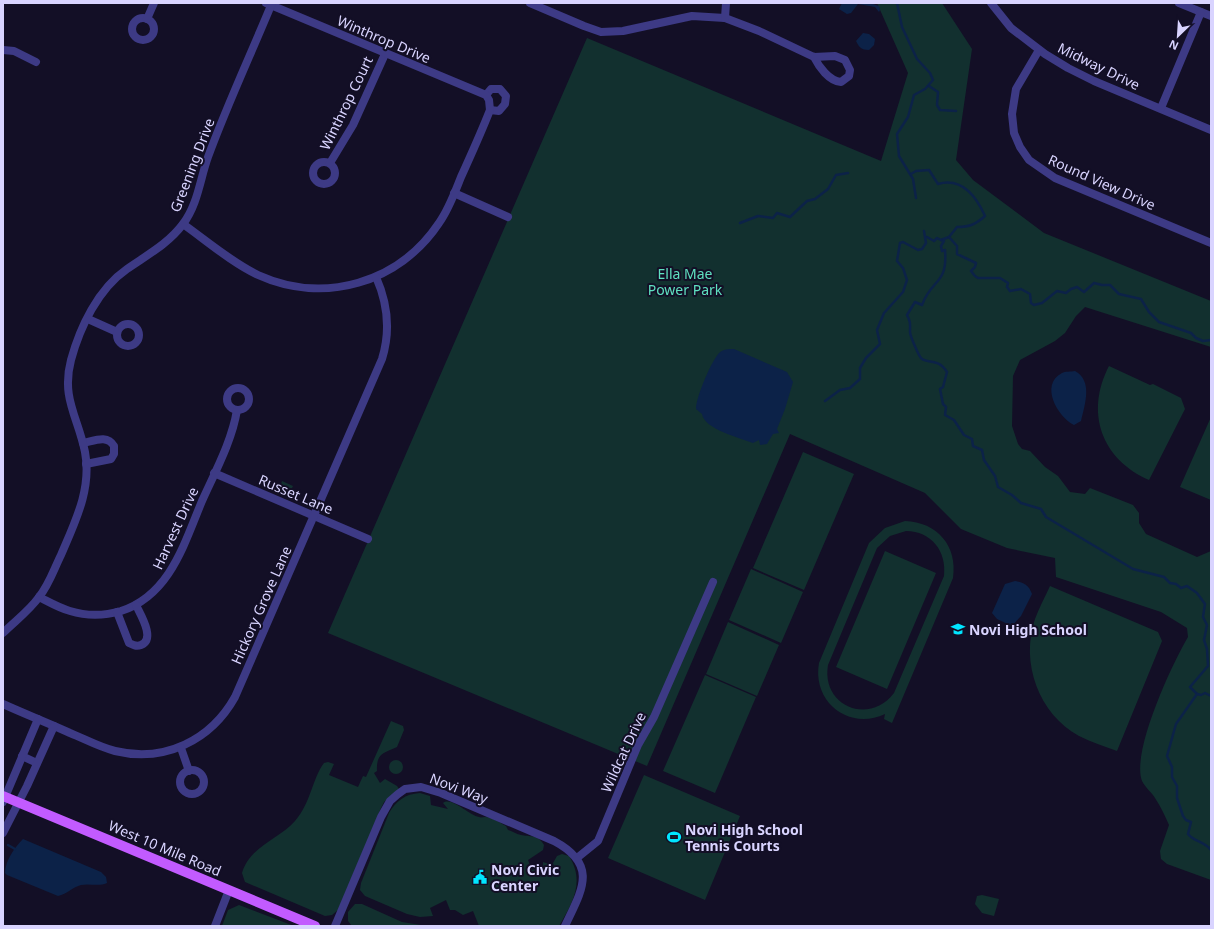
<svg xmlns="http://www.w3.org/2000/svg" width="1214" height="929" font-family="'Noto Sans',sans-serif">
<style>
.green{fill:#12302f;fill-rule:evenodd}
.water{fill:#0c2248}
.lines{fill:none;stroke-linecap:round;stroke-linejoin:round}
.stream{stroke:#0c2248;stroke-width:2.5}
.minor{stroke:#3d3a85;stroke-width:8}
.major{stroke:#c25bff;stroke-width:10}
.labels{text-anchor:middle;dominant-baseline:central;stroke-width:4;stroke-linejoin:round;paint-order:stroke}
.street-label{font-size:14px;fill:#d9d4ff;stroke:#130f26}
.park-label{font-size:14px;fill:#5fe0c0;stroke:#130f26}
.poi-label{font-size:14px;font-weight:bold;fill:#d9d4ff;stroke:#130f26;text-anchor:start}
</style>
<rect width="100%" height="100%" fill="#130f26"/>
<!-- green -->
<g class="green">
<path d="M877 3H942L972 49 956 160 973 180 1044 233 1211 301V347L1085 307 1076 316 1065 333 1055 341 1020 360 1013 376 1012 426 1018 444 1022 449 1030 451 1045 467 1058 476 1070 492 1085 494 1090 488 1133 505 1139 513V523L1146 534 1197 557 1211 551V880L1167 864 1161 859 1160 851 1169 825C1165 816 1161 807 1155 798 1152 793 1145 787 1142 781 1131 752 1172 664 1188 637L1187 628 1161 612 1056 577 1055 558 1007 548 961 529 925 493 790 434 647 766 328 633 587 38 881 161 908 73Z"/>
<path d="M1109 366 1150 385 1153 384 1181 398 1185 409 1149 480C1101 459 1085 412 1109 366Z"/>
<polygon points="1211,417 1211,500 1180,487"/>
<polygon points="803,452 854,474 804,590 753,568"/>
<polygon points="282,481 293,486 289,494 279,490"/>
<path d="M905 521C937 522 958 546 953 578L892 723 884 719 885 714C849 731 812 702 819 663L869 543 885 528ZM906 531C931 531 947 551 944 576L894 693C869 726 821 706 828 665L877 548 890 536Z"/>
<polygon points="885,551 936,573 887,689 836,667"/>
<polygon points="751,569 803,592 781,643 729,620"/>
<path d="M1050 586 1158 632 1162 641 1117 751C1104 746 1091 742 1079 736 1039 714 1020 663 1035 619 1039 608 1045 597 1050 586Z"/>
<polygon points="728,622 779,645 757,696 706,674"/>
<polygon points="705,675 756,697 715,793 663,771"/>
<path d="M391 721 403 726 404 730 397 747C384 753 376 753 377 771L374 773 380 783 385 779 397 786 399 789 384 802 381 808 338 910 332 915 325 916 245 882 242 873C250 846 278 840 295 821 311 803 312 779 324 763L328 762 334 764 329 775 358 787 363 776 366 777Z"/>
<circle cx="396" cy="767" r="7"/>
<polygon points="644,775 740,816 705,900 608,858"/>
<path d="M420 793 430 796 431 805 448 809 443 803C451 796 469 815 479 817 481 818 483 817 485 817 492 817 500 823 506 826L508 830C512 831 516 834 521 835 529 837 538 834 544 845L543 850 528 860 532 870 543 865V862L549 864 551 870 555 869 553 863 557 856 562 854 569 856C585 881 573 903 559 926H479L473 911 463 915 455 910H450L446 900 430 908 433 916 420 917 407 914 365 896 360 890 361 883 389 813C396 801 405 794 420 793Z"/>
<polygon points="982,895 999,899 994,916 982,913 975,904 977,896"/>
<polygon points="355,904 362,904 402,922 427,926 352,926 348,921 348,912"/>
<polygon points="239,905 294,926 222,926 228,910"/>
</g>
<!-- water -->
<g class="water">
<polygon points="842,3 870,3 879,6 880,10 879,12 875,7 858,4 851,13 847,14 839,9"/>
<path d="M863 33 869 34 875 39 874 45 869 50C861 50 859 47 856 41Z"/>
<path d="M734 349 787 372 793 382 785 409 777 429 779 433 773 434 767 444 760 445 759 440 753 443C740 438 704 429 702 414L696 409C696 397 711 362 719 353 723 349 729 349 734 349Z"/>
<path d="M1075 371C1093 381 1085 404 1081 421L1074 425C1058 417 1039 385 1062 373 1065 371 1071 372 1075 371Z"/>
<path d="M1015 581C1023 582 1029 585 1032 594L1021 616 1012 626 997 619 992 613 1005 584Z"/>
<path d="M23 839 101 872 106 877 107 883C98 887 90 883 81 885 73 887 67 894 58 896L7 875 5 873C5 861 15 847 23 839Z"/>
</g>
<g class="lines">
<!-- stream -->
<g class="stream">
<polyline points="897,3 902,27 917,59 930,73 933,80 925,89 914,95 908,117 897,134 899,156 913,179 916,198"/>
<polyline points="929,86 938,92 937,105 940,110 956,111"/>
<path d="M911 174 916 171 929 170 938 184C962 177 976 196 985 216 976 224 970 227 957 227L949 237 941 240 944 241 941 246 942 251 945 250C948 285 931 279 922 305L915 302 907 315C911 323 910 324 910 332 910 336 919 356 921 358 925 364 938 357 947 372L943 387 940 389 943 404 946 407 945 415 954 420 964 435 972 439 973 446 982 450 984 460 995 476 998 487 1012 495 1021 503 1041 509 1046 517 1133 569 1164 577 1170 583 1176 584 1181 588 1187 586 1197 593 1205 604 1203 617 1207 625 1204 640 1207 649 1208 666 1190 687 1197 694"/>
<polyline points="740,223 758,216 773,218 777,213 790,217 807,201 815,199 828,189 836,175 848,173"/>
<polyline points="927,237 934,241 937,238 941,240"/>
<polyline points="949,237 957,246 957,254 976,263 975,267 971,271 975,276 978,278 1000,278 1008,283 1007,287 1010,291 1021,289 1030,294 1031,303 1034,305 1042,303 1057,291 1066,293 1071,289 1077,287 1084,292 1094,283 1102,285 1110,285 1119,294 1141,299 1149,312 1159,322 1191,333 1196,338 1203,341 1211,340"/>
<polyline points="825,401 840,390 850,388 860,379 860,368 866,358 880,344 877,330 884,313 903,292 907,280 903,268 897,261 900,243 903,242 918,250 922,249 926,243 924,231"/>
<path d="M1211 696 1205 693 1201 695 1197 694 1176 724 1167 756 1172 767V777L1177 786V798L1183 816 1186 820 1191 822 1188 834C1194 842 1204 841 1211 850"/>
<polyline points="8,845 15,849"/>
</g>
<!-- minor -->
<g class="minor">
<path d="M530 3 584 26 601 32 623 31 692 16 725 18 759 31 814 57 835 56 845 60 850 70 849 76 841 82C829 81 819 67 814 57"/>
<polyline points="991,3 1011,28 1045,54 1068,68 1094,81 1211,130"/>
<polyline points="1179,3 1211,16"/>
<circle cx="143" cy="29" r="11"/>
<polyline points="725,18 726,3"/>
<polyline points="147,19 154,3"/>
<polyline points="3,50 14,51 36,62"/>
<polyline points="1039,50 1016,89 1012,114 1014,133 1020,147 1029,160 1055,178 1211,243"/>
<polyline points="486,95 491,89 500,89 506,96 505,104 499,111 490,110"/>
<polyline points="1161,108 1201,12"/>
<circle cx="324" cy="173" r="11"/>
<polyline points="330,163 353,125 385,54"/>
<polyline points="454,193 508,217"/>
<path d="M183 224C207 241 231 262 258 275 324 305 399 283 439 223 449 209 455 192 461 177 471 155 481 133 490 110L489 100 486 95 266 3"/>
<polyline points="88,319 117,332"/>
<circle cx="128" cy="335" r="11"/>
<circle cx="238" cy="399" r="11"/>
<path d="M83 443C94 441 107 434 114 446V454L111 459 86 464"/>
<polyline points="214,473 368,539"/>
<path d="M39 597C49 602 59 608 70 611 86 616 104 616 121 611 170 595 184 544 202 501 215 472 232 441 237 410"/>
<path d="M117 612 129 643C133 645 136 647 141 645 156 639 140 614 136 605"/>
<path d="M3 633C15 621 29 611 39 597 49 585 54 569 61 555 75 522 92 489 85 452 78 417 61 398 71 360 80 327 98 289 127 269 147 255 168 244 183 224 198 204 200 179 208 157 227 105 251 54 272 3"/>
<path d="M3 704C25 714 48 723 70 733 85 739 99 747 115 751 165 763 211 740 235 697L382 359C391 330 388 304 376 277"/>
<polyline points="181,748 189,771"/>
<polyline points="22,756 37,763"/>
<circle cx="192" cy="782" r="12"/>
<polyline points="3,802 38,719"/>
<polyline points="3,833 27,786 54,726"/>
<polyline points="577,858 598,841 638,745 654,717 713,582"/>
<polyline points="215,926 229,890"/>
<path d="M335 926 381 817 390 801 398 794 405 789 421 787 441 793 554 841C599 865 582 890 565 926"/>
</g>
<!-- major -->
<polyline class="major" points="3,796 315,926"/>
</g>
<!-- icons -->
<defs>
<symbol id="school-bare" viewBox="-9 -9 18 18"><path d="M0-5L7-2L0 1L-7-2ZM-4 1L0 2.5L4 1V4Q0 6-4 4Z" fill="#00e5ff" stroke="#130f26" stroke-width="2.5" paint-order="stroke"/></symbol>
<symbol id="stadium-bare" viewBox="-9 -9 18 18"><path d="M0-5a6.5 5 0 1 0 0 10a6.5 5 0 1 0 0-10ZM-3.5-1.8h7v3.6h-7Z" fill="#00e5ff" stroke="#130f26" stroke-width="2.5" paint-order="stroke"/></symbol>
<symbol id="civic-bare" viewBox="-9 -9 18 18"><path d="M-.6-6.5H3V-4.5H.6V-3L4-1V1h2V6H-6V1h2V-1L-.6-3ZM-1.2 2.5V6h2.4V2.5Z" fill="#00e5ff" stroke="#130f26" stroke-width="2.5" paint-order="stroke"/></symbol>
</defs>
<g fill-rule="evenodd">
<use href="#school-bare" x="948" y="619" width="20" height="20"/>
<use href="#stadium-bare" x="664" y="827" width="20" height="20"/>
<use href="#civic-bare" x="470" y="867" width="20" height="20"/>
</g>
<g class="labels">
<!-- street labels -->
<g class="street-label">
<text transform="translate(384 39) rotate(23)">Winthrop Drive</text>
<text transform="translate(1099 66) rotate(26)">Midway Drive</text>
<text transform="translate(346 103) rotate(-64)">Winthrop Court</text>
<text transform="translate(192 165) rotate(-69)">Greening Drive</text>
<text transform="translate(1102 182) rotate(24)">Round View Drive</text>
<text transform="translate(296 494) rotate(23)">Russet Lane</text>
<text transform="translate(175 528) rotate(-65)">Harvest Drive</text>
<text transform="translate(261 605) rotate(-66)">Hickory Grove Lane</text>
<text transform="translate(623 752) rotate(-65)">Wildcat Drive</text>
<text transform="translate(459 788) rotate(21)">Novi Way</text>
<text transform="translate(165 848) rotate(23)">West 10 Mile Road</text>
</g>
<!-- park labels -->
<g class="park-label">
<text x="685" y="273">Ella Mae<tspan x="685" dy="16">Power Park</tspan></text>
</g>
<!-- poi labels -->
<g class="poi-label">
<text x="969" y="629">Novi High School</text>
<text x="685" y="829">Novi High School<tspan x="685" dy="16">Tennis Courts</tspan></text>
<text x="491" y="869">Novi Civic<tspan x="491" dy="16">Center</tspan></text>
</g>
</g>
<!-- border -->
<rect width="1214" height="929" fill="none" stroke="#d9d4ff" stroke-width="8"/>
<!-- north arrow -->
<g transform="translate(1178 36) rotate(205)" stroke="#130f26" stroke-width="3" paint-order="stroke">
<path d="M0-3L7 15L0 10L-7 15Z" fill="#d9d4ff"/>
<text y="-6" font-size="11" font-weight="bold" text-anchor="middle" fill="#d9d4ff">N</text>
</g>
</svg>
